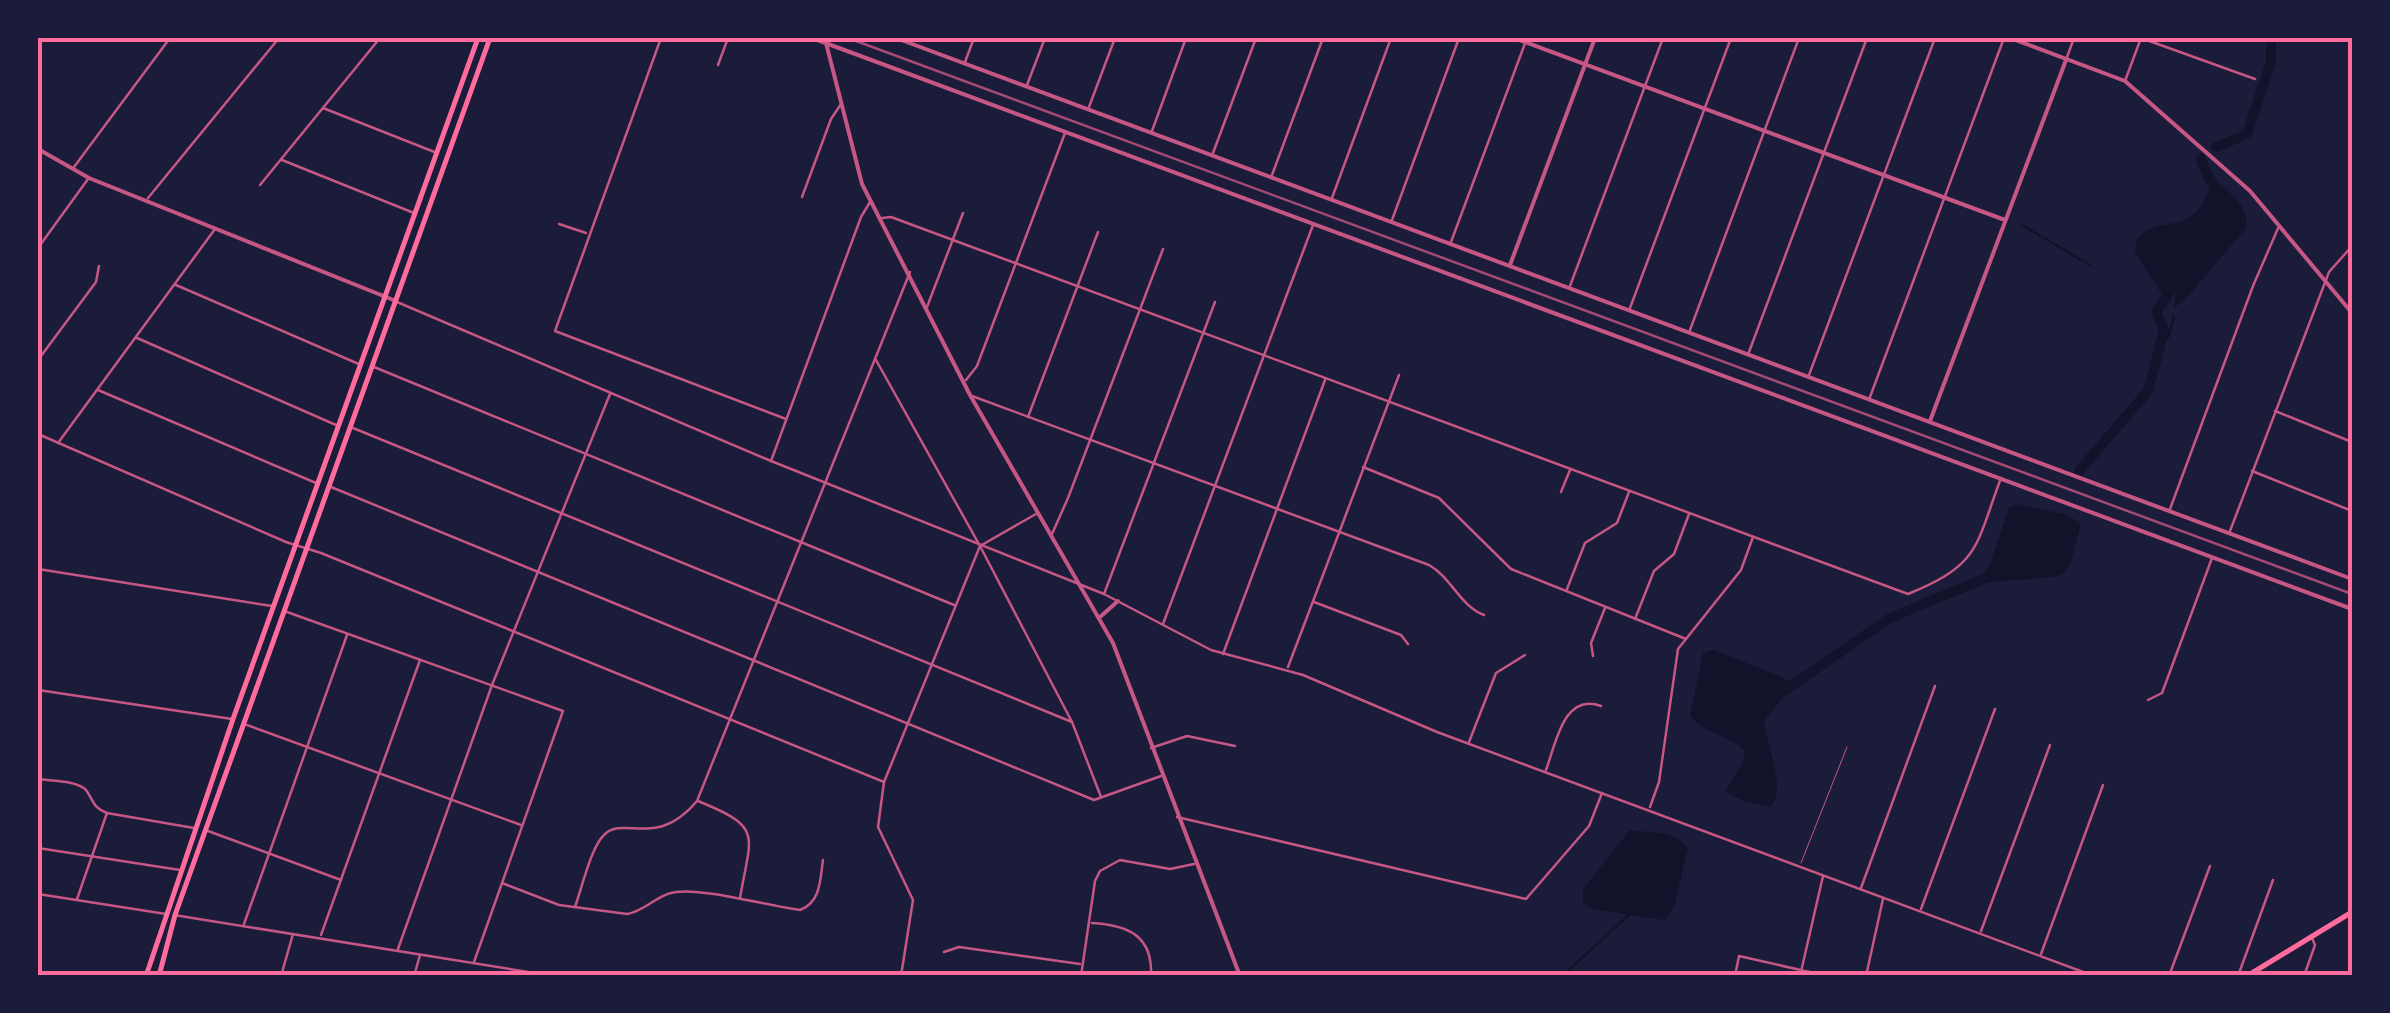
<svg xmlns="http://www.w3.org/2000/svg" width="2390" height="1013" font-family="'Noto Sans',sans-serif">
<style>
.water{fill:#12122b}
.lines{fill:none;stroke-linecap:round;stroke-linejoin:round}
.stream{stroke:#12122b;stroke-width:2.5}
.river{stroke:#12122b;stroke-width:10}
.service{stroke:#c65784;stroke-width:1}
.minor{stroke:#c65784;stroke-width:2.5}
.tertiary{stroke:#c65784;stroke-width:4}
.secondary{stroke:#ff6b9d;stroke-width:5}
.primary{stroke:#ff6b9d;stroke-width:5}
.rail{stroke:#a44b75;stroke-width:2.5}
.neatline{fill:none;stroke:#ff6b9d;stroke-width:4}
</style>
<rect width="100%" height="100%" fill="#1b1b3a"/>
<!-- water -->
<g class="water">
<path d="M2213 181H2217C2231 194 2250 208 2246 228L2183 302 2174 307 2176 290 2172 289 2165 299 2135 252 2136 242C2149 219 2173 230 2192 215 2203 207 2208 194 2213 181Z"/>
<polygon points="2016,504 2064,514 2081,523 2070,565 2064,573 2056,577 1976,583 1990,564 2009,508"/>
<path d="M1713 650 1782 677 1793 685 1764 721C1767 746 1787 791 1770 807L1743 801 1725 791 1742 764 1745 751C1730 735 1705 734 1690 716L1703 653Z"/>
<path d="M1630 830C1652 834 1672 829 1688 848L1674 907 1664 920 1592 909 1583 902V889Z"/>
</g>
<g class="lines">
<!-- stream -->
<g class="stream">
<polyline points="2022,225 2090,265"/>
<polyline points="2161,342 2169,336 2174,316"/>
<polyline points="1562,976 1631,913"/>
</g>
<!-- river -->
<g class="river">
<polyline points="2216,147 2247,134 2271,62 2271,38"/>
<path d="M2201 158C2203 172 2213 181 2217 194"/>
<polyline points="2079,471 2148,391 2164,331 2156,312 2173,287"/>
<polyline points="1784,691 1890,618 1986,578"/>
</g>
<!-- service -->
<polyline class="service" points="1801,863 1847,747"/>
<!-- minor -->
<g class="minor">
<polyline points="661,38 555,331 786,419"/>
<polyline points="2067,57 2074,38"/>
<polyline points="965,62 974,38"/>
<polyline points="718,65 728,38"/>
<polyline points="2125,81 2141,38 2255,79"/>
<polyline points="1027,85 1045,38"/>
<polyline points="1089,107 1115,38"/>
<polyline points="323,108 437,153"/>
<polyline points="1152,131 1186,38"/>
<polyline points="1213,153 1256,38"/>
<polyline points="282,160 414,213"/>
<polyline points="74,167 170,38"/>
<polyline points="1272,175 1323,38"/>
<polyline points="260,185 380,38"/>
<polyline points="802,197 831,119 841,104"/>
<polyline points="148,198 279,38"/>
<polyline points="1332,198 1391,38"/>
<path d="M882 218 891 217 953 240 1908 594C1981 564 1975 547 2001 478"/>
<polyline points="1392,220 1459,38"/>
<polyline points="559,224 586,233"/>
<polyline points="1451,242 1527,38"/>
<polyline points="38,248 88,179"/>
<polyline points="176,285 361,365"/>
<polyline points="1570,286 1663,38"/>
<polyline points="397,302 771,461 1104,594 1211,650 1303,675 1437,732 2094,976"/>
<polyline points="927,307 963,213"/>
<polyline points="1630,308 1731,38"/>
<polyline points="1690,330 1799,38"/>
<polyline points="137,338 336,425"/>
<polyline points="1749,352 1867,38"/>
<polyline points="38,360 96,282 99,266"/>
<polyline points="876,360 980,546 1072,722 1101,797"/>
<polyline points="374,367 954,605"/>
<polyline points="1809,375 1935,38"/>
<polyline points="966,380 977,366 1065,133"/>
<polyline points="98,390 316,483"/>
<path d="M972 396 1429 565C1451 577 1460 606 1484 615"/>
<polyline points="1870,397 2004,38"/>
<polyline points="2275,411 2352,442"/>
<polyline points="1028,417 1098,232"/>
<polyline points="353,428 1072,722"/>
<polyline points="38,434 286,542 321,553 884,782"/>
<polyline points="58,443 215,229"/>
<polyline points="771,461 861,217 870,202"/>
<polyline points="1363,467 1439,498 1511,569 1686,639"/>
<polyline points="2252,471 2352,511"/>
<polyline points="331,487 1094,800 1161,776"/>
<polyline points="1561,492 1570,470"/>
<polyline points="2170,509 2253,286 2279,226"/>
<polyline points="2230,531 2329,272 2352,246"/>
<polyline points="1052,534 1068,498 1163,249"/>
<polyline points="38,569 272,606"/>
<polyline points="1567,589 1585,543 1617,523 1629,492"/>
<polyline points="1104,594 1215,302"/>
<polyline points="1314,602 1401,635 1408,644"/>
<polyline points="287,612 563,711 474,962"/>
<polyline points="1635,619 1654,571 1674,554 1689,514"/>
<polyline points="1163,624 1313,225"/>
<polyline points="1223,654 1325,380"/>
<polyline points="1593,656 1591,643 1605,608"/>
<polyline points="1288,667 1399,375"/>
<polyline points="38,690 232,719"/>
<polyline points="2148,700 2162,693 2212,558"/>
<polyline points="247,725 521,825"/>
<polyline points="1469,742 1496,673 1525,655"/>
<polyline points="1151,748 1187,736 1235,746"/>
<path d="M1546 770C1556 743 1564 692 1601 706"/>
<path d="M38 779C50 781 77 780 86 790 94 801 93 808 107 813L194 828"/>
<path d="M698 801C764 828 751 833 740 898"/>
<polyline points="1650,807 1659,782 1678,649 1741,570 1753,537"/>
<polyline points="1177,817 1526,899 1589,826 1602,793"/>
<polyline points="208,831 341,880"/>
<polyline points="38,848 180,870"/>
<path d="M502 883 559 905 627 914C646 911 657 894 676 892 705 888 768 906 800 910 821 902 820 880 823 860"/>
<polyline points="1861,888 1935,686"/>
<polyline points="38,894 166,914"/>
<polyline points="77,899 107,813"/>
<path d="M575 907C582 888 591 846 605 834 625 816 657 849 697 801L910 272"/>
<polyline points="1921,909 1995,709"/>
<polyline points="174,915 553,976"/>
<path d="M1092 923C1127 925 1153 935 1151 976"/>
<polyline points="244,924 347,635"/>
<polyline points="1981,931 2050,745"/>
<polyline points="321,935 420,660"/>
<polyline points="398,949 492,685 610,394"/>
<polyline points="944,952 959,947 1080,964"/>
<polyline points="2041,954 2103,785"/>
<polyline points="281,976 293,934"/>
<polyline points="414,976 420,955"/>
<polyline points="901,976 913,900 878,827 884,782 980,546 1036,514"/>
<polyline points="1081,976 1095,881 1100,871 1120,860 1170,869 1194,864"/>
<polyline points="1735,976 1739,956 1827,976"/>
<polyline points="1800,976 1823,876"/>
<polyline points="1866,976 1883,899"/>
<polyline points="2169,976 2210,866"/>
<polyline points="2238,976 2273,880"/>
<polyline points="2304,976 2315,945 2312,938"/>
</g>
<!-- tertiary -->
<g class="tertiary">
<polyline points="812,38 2352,609"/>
<polyline points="896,38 2352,579"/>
<polyline points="1514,38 2005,220"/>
<polyline points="2010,38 2125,81 2250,191 2352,313"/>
<polyline points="826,43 862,184 970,395 1113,643 1240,976"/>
<polyline points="38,149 89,178 396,301"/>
<polyline points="1510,265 1595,38"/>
<polyline points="1930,421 2066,60"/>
<polyline points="1100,617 1118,601"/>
</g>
<!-- secondary -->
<polyline class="secondary" points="2247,976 2352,912"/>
<!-- primary -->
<g class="primary">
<polyline points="146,976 233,719 478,38"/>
<polyline points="159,976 175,915 490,38"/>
</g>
<!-- rail -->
<polyline class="rail" points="848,38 2352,594"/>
</g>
<!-- border -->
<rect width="2390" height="1013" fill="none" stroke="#1b1b3a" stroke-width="80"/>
<rect x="40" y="40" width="2310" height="933" class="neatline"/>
</svg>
